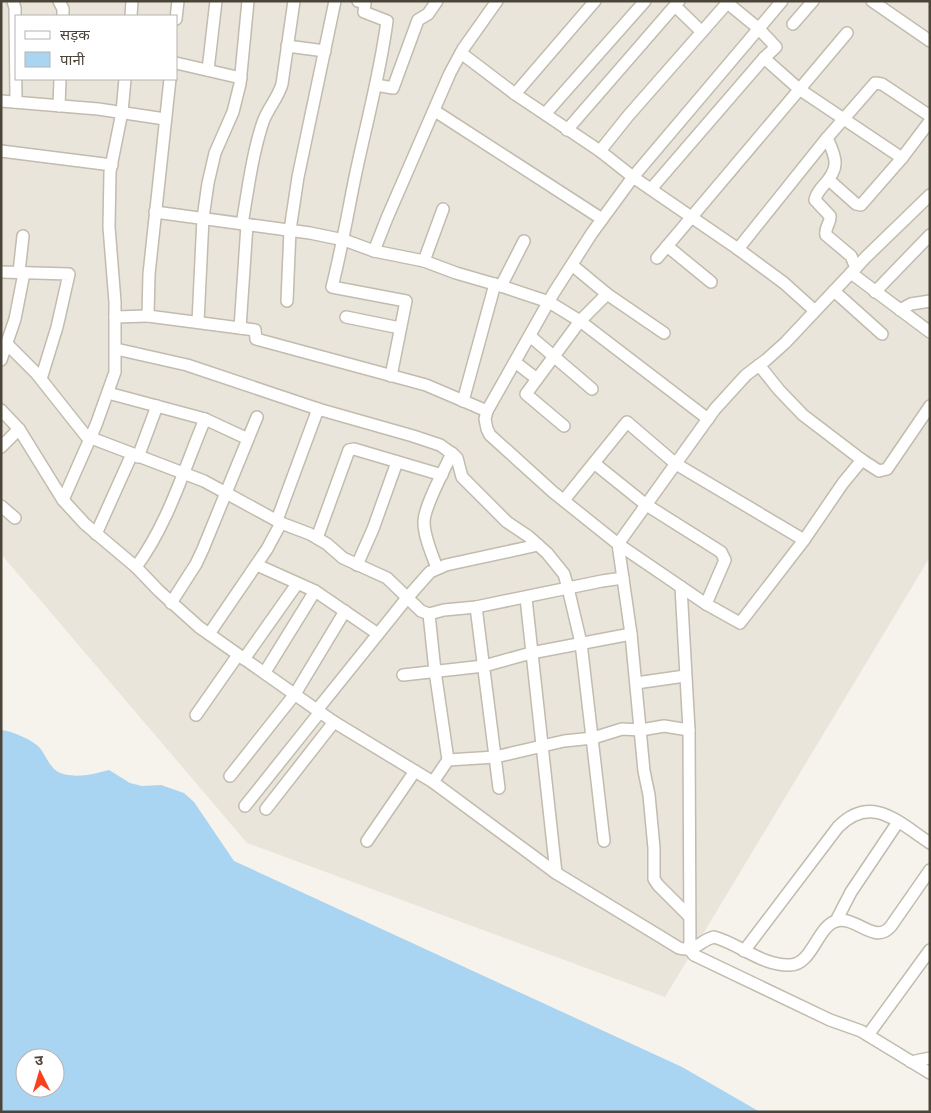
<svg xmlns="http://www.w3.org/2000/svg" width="931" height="1113" font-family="'Exo 2','Noto Sans Devanagari',sans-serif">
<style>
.residential{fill:#eae5da;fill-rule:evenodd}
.water{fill:#a9d4f2;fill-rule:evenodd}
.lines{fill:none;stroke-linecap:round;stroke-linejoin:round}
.minor-casing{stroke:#c2bbae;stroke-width:14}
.minor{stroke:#fff;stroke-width:11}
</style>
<rect width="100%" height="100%" fill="#f6f3ec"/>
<!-- residential -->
<path class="residential" d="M1 1H930V557L665 997 247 843 1 554ZM16 16H176V79H16Z"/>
<!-- water -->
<path class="water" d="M1 730C12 731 33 740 40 748 47 757 50 770 63 774 79 778 94 774 109 770L130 783 142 786 161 785 184 793 194 802 234 861 682 1067 760 1112H1ZM25 1058H55V1088H25Z"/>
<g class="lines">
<defs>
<g id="minor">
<polyline points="13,1 15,8 16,102"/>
<polyline points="59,1 63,9 63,16"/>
<path d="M358 1 365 3 364 12 387 21C380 75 365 128 354 182 347 217 341 252 332 287L406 301 391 376"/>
<polyline points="782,1 633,177 592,233 553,294 487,411 485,419 487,429 490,435 553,492 618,544 706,604 740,623 804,540 843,483 862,460"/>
<polyline points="872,1 930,41"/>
<polyline points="675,6 702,32"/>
<polyline points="131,16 132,1"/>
<polyline points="176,19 178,1"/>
<polyline points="793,24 813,1"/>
<polyline points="287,46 325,51"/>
<polyline points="461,53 515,94 600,151 633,177 738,249 784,283 814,310"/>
<polyline points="764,58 799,89 902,158 930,121"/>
<polyline points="176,63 241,78"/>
<polyline points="208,70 216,1"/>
<polyline points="170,79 149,274 148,316 255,330 256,339 426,385 487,411"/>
<polyline points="376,85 393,88 418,20 428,14 437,1"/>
<polyline points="515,94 595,1"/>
<polyline points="1,101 98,109 165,119"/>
<polyline points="59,106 60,79"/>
<polyline points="435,111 602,219"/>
<polyline points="545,114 645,1"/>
<polyline points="567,130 679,1"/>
<path d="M827 138C837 159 840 168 823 186 819 191 816 194 815 200L830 216C831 223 824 228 826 235L851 256 856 268"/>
<polyline points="1,151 112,165"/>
<polyline points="600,151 628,116 729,1"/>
<polyline points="829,180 856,204 861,205 902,158"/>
<polyline points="651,189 764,58 776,47 758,28 725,1"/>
<polyline points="155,212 310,233 344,240 374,251 424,261 456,273 501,286 549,302 580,321 708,419"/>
<path d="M242 224C248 190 252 155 263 122 268 108 278 98 282 84L294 1"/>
<polyline points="667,246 711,282"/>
<polyline points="738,249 827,138 875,83 882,84 930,116"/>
<polyline points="374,251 387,218 450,73 463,49 497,1"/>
<polyline points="657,258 847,33"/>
<polyline points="424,261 443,209"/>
<polyline points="572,265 607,294 664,333"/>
<polyline points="1,272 69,274 57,327 41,379"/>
<polyline points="19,272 23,236"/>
<polyline points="851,273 930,332"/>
<polyline points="501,286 524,241"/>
<polyline points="834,291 882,334"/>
<polyline points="875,292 930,235"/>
<polyline points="287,301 290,230 298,177 335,1"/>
<polyline points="900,310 911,304 930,301"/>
<polyline points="115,317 148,316"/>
<polyline points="346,317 400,328"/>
<polyline points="198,322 203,218 208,183 215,153 233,112 240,84 248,1"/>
<polyline points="240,328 247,225"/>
<polyline points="530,336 592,389"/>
<polyline points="7,344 36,373 86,436 204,481 281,523 310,534 327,544 343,558 387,578 421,611 429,614 444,610 476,607 602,581 623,578"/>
<polyline points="116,349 187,365 318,409 413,436 440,445 454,455 457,458 462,477 507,522 528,536 547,553 564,574 568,588 581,643 604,841"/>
<polyline points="1,360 15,319 24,273"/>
<polyline points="515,362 537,379"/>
<polyline points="759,365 779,390 803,415 862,460 879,471 887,469 930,406"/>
<polyline points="108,393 205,419 248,439"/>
<polyline points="463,401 495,284"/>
<path d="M1 410 19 429 63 500 85 524 136 567 159 591 199 627 334 722 433 782 556 873 679 948C696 953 700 940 714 937 740 944 762 966 790 965 812 965 817 927 836 921 856 915 875 946 891 926L930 870"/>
<polyline points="564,426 526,394 580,321 607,294"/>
<polyline points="1,447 19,429"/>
<polyline points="138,457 157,406"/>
<polyline points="594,463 645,504 721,552 725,560 706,604"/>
<polyline points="63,500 96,425 115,372 115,302 109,227 110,172 122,112 125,79"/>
<polyline points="564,500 627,422 676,464 804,540"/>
<polyline points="1,506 15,518"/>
<polyline points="277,520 318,409"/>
<polyline points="96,534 132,454"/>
<polyline points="317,538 349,450 354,449 442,475"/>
<polyline points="257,565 315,591 378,634"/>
<polyline points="357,565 373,529 397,462"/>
<path d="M136 567C168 524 184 469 205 419"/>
<path d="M437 568C432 554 424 537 424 522 424 506 445 469 452 453"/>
<polyline points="681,587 689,730 690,950 694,955 830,1020 861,1031 930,1073"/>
<polyline points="526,598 556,873"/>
<polyline points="171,603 196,564 203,549 257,417"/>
<polyline points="476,607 499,788"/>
<polyline points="429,614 435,671 448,760 433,782"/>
<polyline points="209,634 267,549 281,523"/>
<polyline points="244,659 297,584"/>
<polyline points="265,672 315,591"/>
<polyline points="403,675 484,666 531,653 631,634"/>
<polyline points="636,683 685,676"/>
<polyline points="317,710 407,598 430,572 446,565 538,545"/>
<polyline points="196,715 238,655"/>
<polyline points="448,760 495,757 564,741 593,738 622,729 641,730 664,726 689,730"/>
<polyline points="230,776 295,694 345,611"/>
<polyline points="245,806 320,712"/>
<polyline points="266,809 334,722"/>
<polyline points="367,841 415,771"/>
<polyline points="689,916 658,885 654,879 654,848 649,795 644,771 631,634 618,544 715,409 746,375 766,360 785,343 866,257 930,195"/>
<polyline points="836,921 851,892 898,822"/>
<path d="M744 951 838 827C872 793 899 823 930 843"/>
<polyline points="868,1035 930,950"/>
<polyline points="911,1062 930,1058"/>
</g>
</defs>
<!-- minor casing -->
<use href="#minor" class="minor-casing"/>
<!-- minor -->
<use href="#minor" class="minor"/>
</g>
<!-- border -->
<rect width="931" height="1113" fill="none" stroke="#4b4439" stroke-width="5"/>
<!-- legend -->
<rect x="15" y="15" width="162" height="65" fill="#ffffff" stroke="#b7b4b0"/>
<rect x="25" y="31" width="25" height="8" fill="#ffffff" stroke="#b7b4b0"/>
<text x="60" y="40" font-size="15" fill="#4b4439">सड़क</text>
<rect x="25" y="52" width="25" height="15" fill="#a9d4f2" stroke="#b7b4b0"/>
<text x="60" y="65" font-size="15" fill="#4b4439">पानी</text>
<!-- north arrow -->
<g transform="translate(40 1073) rotate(355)"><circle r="24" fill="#ffffff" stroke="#b7b4b0"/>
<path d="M0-4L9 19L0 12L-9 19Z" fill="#fc3f1d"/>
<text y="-8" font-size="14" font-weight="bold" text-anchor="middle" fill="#4b4439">उ</text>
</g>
</svg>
